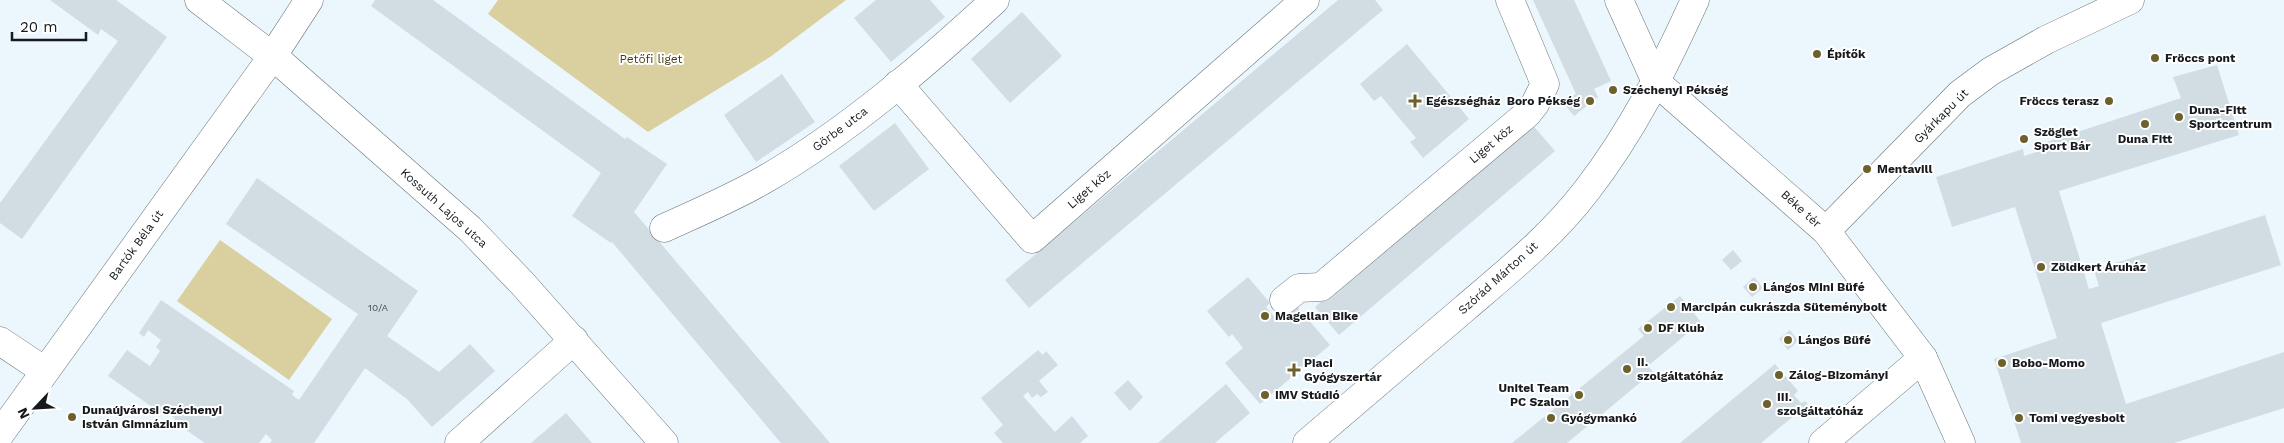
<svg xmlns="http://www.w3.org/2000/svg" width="2284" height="443" font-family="'Work Sans',sans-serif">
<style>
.green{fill:#dacf9e}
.building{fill:#d1dce3}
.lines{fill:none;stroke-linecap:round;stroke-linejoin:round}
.minor-casing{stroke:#69737a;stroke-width:29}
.tertiary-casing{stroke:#69737a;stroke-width:29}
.minor{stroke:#fff;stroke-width:28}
.tertiary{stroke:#fff;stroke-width:28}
.poi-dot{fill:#6c602d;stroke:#fff;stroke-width:2}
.labels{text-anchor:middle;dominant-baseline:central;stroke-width:4;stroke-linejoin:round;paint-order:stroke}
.number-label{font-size:10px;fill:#454a4e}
.poi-label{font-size:12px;font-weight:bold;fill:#161a1d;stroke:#fff;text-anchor:start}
.park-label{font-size:12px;fill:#443a10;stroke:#fff}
.street-label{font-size:12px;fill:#161a1d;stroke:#fff}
</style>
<rect width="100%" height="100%" fill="#ebf6fd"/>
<!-- green -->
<g class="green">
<polygon points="498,0 846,0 770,57 648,132 488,14"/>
<polygon points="220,240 332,319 289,380 177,301"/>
</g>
<!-- building -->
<g class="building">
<polygon points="50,0 116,0 167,37 22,239 0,223 0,203 118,41 101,29 98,35"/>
<polygon points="375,0 433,0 625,139 627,137 667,164 634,212 830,443 781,443 612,242 611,243 572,216 601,173 371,6"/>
<polygon points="876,0 930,0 945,17 891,62 854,18"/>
<polygon points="1338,0 1375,0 1383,10 1029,308 1005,280"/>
<polygon points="1533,0 1574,0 1611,81 1594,89 1598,97 1574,116 1562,101 1576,94"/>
<polygon points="1022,12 1062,56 1010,103 971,59"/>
<polygon points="1407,44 1469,119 1423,158 1410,142 1416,138 1381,96 1374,101 1360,84"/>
<polygon points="2217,65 2239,135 2059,191 2089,289 2099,286 2094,270 2265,215 2281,265 2101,323 2126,404 2284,352 2284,408 2174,443 2021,443 1994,359 2057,338 2015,207 1952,227 1936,177 2023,149 2024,156 2043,150 2041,144 2181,98 2173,77"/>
<polygon points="782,74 815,122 756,162 724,115"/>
<polygon points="895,123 929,169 874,211 839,166"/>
<polygon points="1531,123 1555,151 1339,335 1315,307"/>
<polygon points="257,178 418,291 387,336 439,372 470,344 495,371 432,427 407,399 365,368 314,443 270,443 272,440 266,434 259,443 205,443 173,421 175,418 166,413 165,416 108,376 127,350 150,366 160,351 156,347 161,340 148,330 144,337 139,333 161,300 294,391 292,395 299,400 358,314 226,224"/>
<polygon points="1733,250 1742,261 1731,270 1722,260"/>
<polygon points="1248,277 1270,303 1266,307 1277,320 1295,304 1330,345 1260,404 1225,363 1243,348 1232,334 1229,337 1207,311"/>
<polygon points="1754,277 1763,288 1752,297 1743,287"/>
<polygon points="1680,296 1701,322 1648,366 1653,372 1567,443 1512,443 1644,336 1638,329"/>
<polygon points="1790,330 1798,341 1788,350 1779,339"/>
<polygon points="1038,350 1043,355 1046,351 1058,365 1039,381 1048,392 1041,397 1037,394 1032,398 1028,392 1023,396 1055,432 1072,416 1088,436 1080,443 1003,443 994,433 1003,425 981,398"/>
<polygon points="1775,364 1798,391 1794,395 1801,403 1805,401 1808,404 1761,443 1680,443"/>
<polygon points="1128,380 1143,397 1130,411 1114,393"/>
<polygon points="1226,384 1250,413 1215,443 1158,443"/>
<polygon points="566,413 592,443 531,443"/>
</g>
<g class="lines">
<defs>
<g id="minor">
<polyline points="199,0 281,63 470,229 522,283 664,443"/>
<polyline points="1619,0 1656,82 1826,231 1923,358 1961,443"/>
<polyline points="898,84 1032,239 1305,0"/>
<path d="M664 228C699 212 735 197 767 178 848 131 927 63 995 0"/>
<polyline points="1826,231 1960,94 1991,71 2046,40 2130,0"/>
<polyline points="1284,300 1299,288 1321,287 1527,114 1535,104 1545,84 1510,0"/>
<polyline points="0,341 45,371"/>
<polyline points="0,434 272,57 309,0"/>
<polyline points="459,443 574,340"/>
<polyline points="1823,443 1923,358"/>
</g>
<path id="tertiary" d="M1307 443C1359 398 1412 353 1465 308 1507 272 1553 235 1587 190 1632 132 1665 66 1695 0"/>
</defs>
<!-- minor casing -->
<use href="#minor" class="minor-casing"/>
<!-- tertiary casing -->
<use href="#tertiary" class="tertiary-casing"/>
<!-- minor -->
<use href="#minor" class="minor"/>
<!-- tertiary -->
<use href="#tertiary" class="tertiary"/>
</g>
<!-- markers -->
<g class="poi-dot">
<circle cx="1817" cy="54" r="5"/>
<circle cx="2155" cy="58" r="5"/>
<circle cx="1613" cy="90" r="5"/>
<path d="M1412.5 93.5h5v5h5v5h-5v5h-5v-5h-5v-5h5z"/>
<circle cx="1590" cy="101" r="5"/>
<circle cx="2109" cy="101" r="5"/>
<circle cx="2179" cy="117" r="5"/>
<circle cx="2145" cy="124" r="5"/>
<circle cx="2024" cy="139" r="5"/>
<circle cx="1867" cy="169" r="5"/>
<circle cx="2041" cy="267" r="5"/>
<circle cx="1753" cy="287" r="5"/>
<circle cx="1671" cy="307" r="5"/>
<circle cx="1265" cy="316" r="5"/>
<circle cx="1648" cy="328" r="5"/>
<circle cx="1788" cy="340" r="5"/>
<circle cx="2002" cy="363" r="5"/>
<circle cx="1627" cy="369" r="5"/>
<path d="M1291.5 362.5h5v5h5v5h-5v5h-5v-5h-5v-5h5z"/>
<circle cx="1779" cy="375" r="5"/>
<circle cx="1265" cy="395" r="5"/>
<circle cx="1579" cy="395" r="5"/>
<circle cx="1767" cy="404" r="5"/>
<circle cx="72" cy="417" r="5"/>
<circle cx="1551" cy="418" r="5"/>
<circle cx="2019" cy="418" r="5"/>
</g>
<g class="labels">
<!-- number labels -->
<g class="number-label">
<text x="378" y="307">10/A</text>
</g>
<!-- poi labels -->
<g class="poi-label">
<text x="1827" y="54">Építők</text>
<text x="2165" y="58">Fröccs pont</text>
<text x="1623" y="90">Széchenyi Pékség</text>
<text x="1426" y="101">Egészségház</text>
<text x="1580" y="101" text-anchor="end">Boro Pékség</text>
<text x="2099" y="101" text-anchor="end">Fröccs terasz</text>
<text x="2189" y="110">Duna-Fitt<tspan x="2189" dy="14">Sportcentrum</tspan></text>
<text x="2034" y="132">Szöglet<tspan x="2034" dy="14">Sport Bár</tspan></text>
<text x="2145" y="139" text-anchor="middle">Duna Fitt</text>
<text x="1877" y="169">Mentavill</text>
<text x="2051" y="267">Zöldkert Áruház</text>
<text x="1763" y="287">Lángos Mini Büfé</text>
<text x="1681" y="307">Marcipán cukrászda Süteménybolt</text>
<text x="1275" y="316">Magellan Bike</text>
<text x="1658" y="328">DF Klub</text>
<text x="1798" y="340">Lángos Büfé</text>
<text x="1637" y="362">II.<tspan x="1637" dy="14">szolgáltatóház</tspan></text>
<text x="1304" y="363">Piaci<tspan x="1304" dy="14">Gyógyszertár</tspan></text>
<text x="2012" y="363">Bobo-Momo</text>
<text x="1789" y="375">Zálog-Bizományi</text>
<text x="1569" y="388" text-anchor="end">Unitel Team<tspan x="1569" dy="14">PC Szalon</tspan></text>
<text x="1275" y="395">IMV Stúdió</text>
<text x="1777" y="397">III.<tspan x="1777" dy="14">szolgáltatóház</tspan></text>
<text x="82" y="410">Dunaújvárosi Széchenyi<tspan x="82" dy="14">István Gimnázium</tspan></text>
<text x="1561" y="418">Gyógymankó</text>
<text x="2029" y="418">Tomi vegyesbolt</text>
</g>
<!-- park labels -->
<g class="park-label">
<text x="651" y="59">Petőfi liget</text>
</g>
<!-- street labels -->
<g class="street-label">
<text transform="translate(1941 116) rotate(-45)">Gyárkapu út</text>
<text transform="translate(840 129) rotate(-37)">Görbe utca</text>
<text transform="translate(1491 144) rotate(-40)">Liget köz</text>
<text transform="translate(1089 189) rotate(-41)">Liget köz</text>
<text transform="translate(444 208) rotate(42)">Kossuth Lajos utca</text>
<text transform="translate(1801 209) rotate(42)">Béke tér</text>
<text transform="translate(136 245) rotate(-54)">Bartók Béla út</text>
<text transform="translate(1498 278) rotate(-42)">Szórád Márton út</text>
</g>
</g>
<!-- north arrow -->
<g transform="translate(35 408) rotate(245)" stroke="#ffffff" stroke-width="4" paint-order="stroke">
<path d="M0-4L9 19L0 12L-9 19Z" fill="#161a1d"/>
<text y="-8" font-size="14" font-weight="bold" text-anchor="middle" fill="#161a1d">N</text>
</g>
<!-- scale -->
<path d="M12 32v8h74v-8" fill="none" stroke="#161a1d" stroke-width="2.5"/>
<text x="20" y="32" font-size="15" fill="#161a1d" stroke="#ffffff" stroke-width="4" paint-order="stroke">20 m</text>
</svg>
